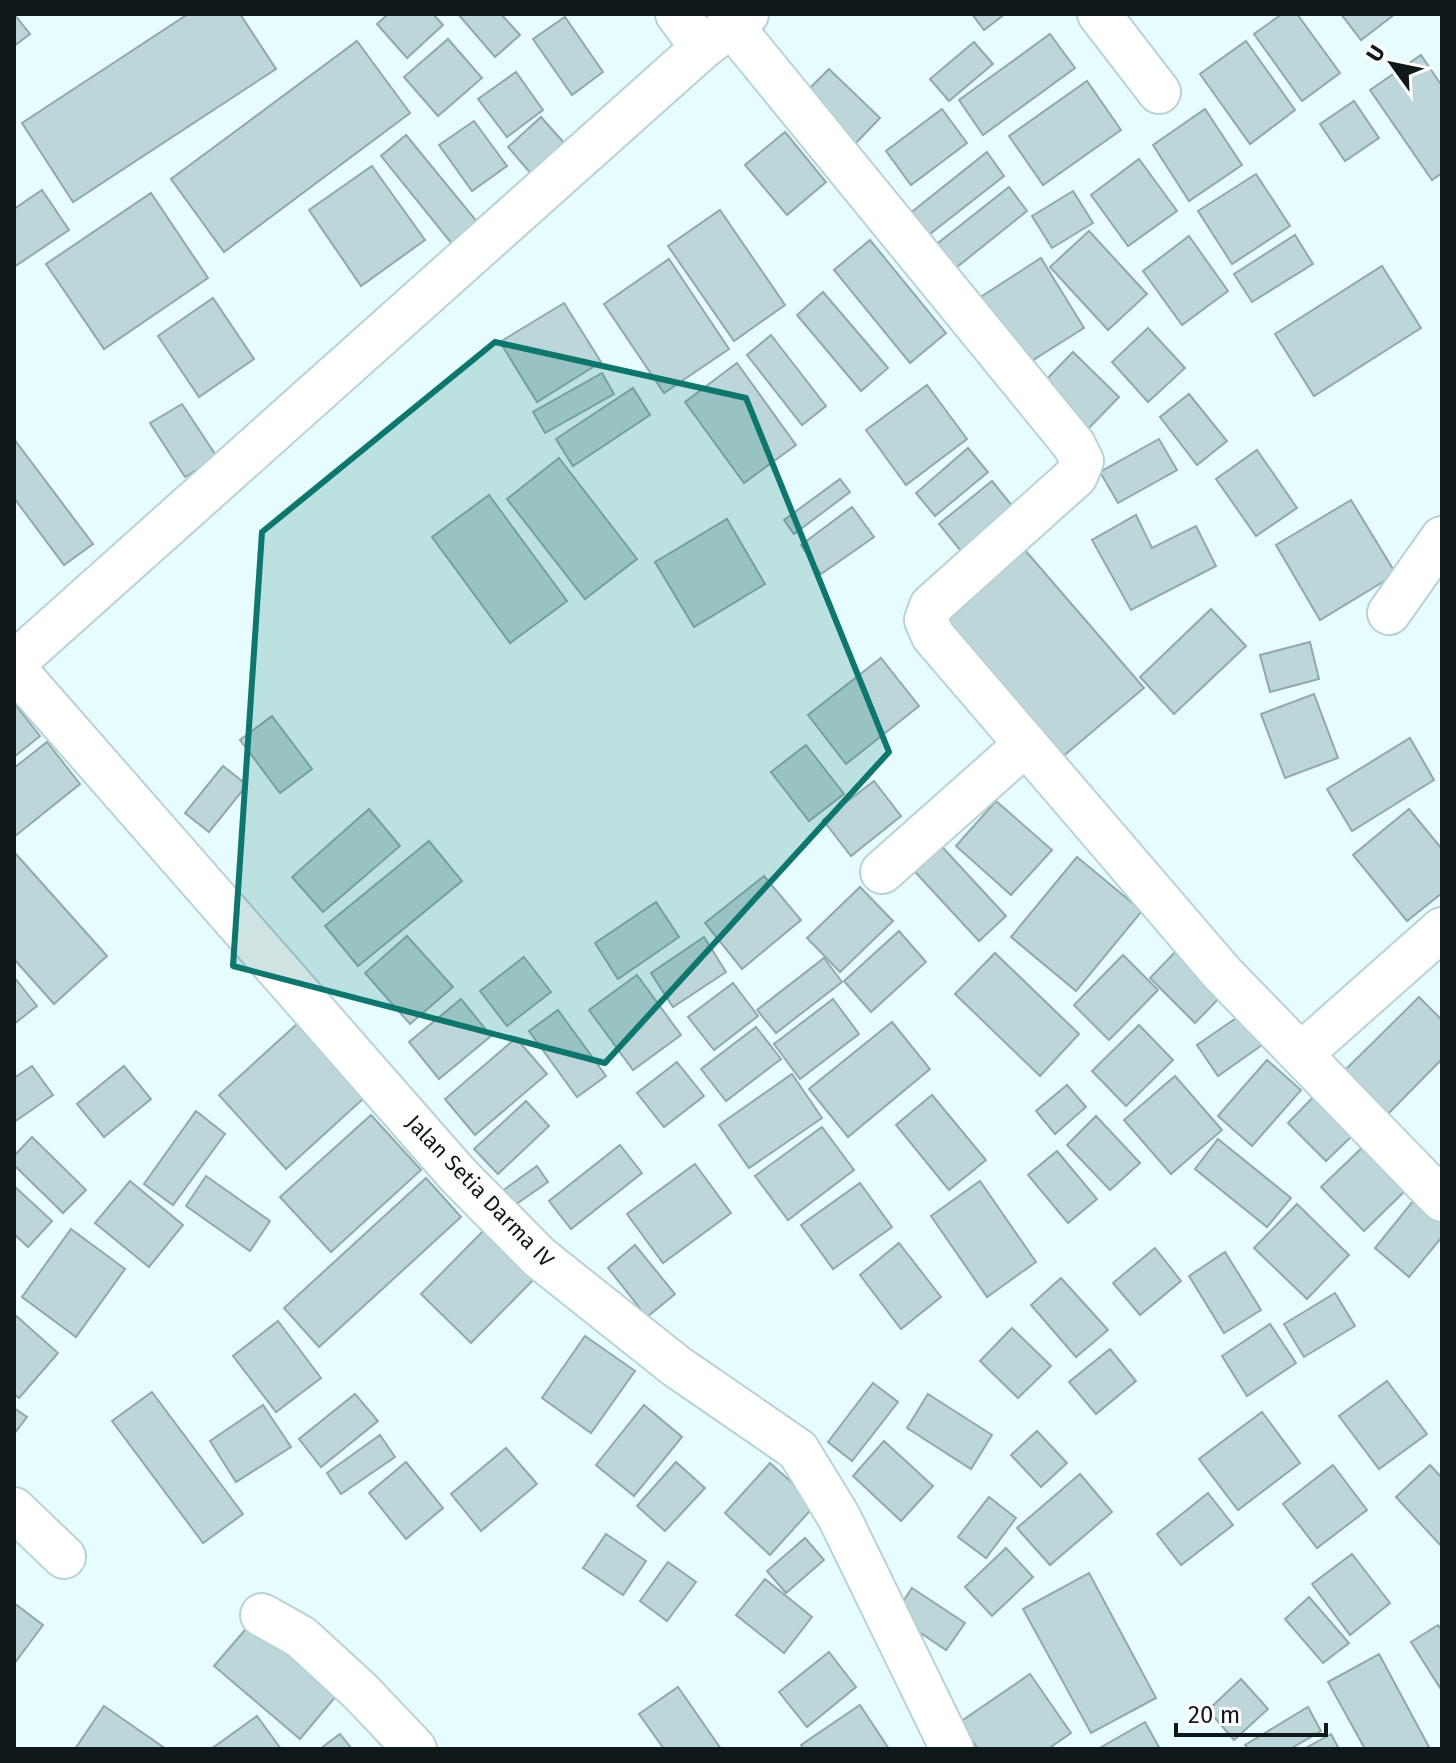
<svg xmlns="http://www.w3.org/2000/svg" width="1456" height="1763" font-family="'Fira Sans',sans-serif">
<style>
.building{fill:#bcd6d9;stroke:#90a9ac;stroke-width:2}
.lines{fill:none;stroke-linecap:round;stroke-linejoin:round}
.street-casing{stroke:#b8d2d5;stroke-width:46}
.street{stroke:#fff;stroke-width:42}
.marked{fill:#0f766e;fill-opacity:0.2;stroke:#0f766e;stroke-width:6;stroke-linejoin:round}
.labels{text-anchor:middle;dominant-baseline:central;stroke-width:6;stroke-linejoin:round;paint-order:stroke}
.street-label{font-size:22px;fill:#10191a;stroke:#fff}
</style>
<rect width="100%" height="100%" fill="#e7fcfe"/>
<!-- building -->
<g class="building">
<polygon points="14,14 30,34 14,46"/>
<polygon points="188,14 240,14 276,69 73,202 22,123"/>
<polygon points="388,14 433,14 443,25 407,58 377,24"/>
<polygon points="458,14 501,14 520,35 495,57"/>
<polygon points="972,14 1005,14 984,30"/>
<polygon points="1282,14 1297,14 1340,73 1302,101 1254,34"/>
<polygon points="1341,14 1395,14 1361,40"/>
<polygon points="565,17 603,72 572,95 533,39"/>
<polygon points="1050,34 1075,68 983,135 959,100"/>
<polygon points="448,39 482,78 438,116 404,77"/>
<polygon points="357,41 410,113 224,252 171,179"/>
<polygon points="1246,41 1295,110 1250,144 1200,74"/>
<polygon points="974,42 993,64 949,101 930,79"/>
<polygon points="1421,55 1442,86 1442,173 1432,180 1370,90"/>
<polygon points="829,69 880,118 853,146 801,97"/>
<polygon points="516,72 543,110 507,137 478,99"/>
<polygon points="1087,81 1121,130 1043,185 1009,136"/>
<polygon points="1354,101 1379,138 1345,161 1320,124"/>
<polygon points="942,109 967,143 911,185 886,151"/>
<polygon points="1205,109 1242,165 1189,201 1153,145"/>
<polygon points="541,117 573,153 539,183 508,147"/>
<polygon points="474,121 507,166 472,191 439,145"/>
<polygon points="785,132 826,182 787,215 745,165"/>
<polygon points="406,135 483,229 457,250 381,156"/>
<polygon points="987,152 1004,176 926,237 908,215"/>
<polygon points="1139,159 1177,211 1128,246 1091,195"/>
<polygon points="372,166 425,240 361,286 309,210"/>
<polygon points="1256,174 1290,226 1232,264 1198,211"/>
<polygon points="1009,187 1027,211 947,275 928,251"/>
<polygon points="42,190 69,230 14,267 14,209"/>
<polygon points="1073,191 1093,223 1052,248 1032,216"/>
<polygon points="151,193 208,278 104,349 46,264"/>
<polygon points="720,210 785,305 734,341 668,246"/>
<polygon points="1089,231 1147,294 1108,330 1050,267"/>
<polygon points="1295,235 1313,264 1252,302 1234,274"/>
<polygon points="1189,236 1228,291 1182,325 1143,271"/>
<polygon points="870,240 946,333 910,363 834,270"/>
<polygon points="1041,258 1084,328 1022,367 979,298"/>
<polygon points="669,259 729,349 664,393 604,304"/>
<polygon points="1382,266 1421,328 1314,396 1275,334"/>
<polygon points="823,292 888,368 861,391 797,315"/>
<polygon points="213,298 254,359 199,397 158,336"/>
<polygon points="564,303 601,362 537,402 500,342"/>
<polygon points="1148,328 1185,368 1148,402 1112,362"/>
<polygon points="771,335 826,406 802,425 747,355"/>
<polygon points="1073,352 1119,397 1086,431 1040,386"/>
<polygon points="737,363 796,445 744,483 685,402"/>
<polygon points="602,373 614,394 545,433 533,412"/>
<polygon points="927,385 967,439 906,485 866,430"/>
<polygon points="633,388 650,415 573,466 556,439"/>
<polygon points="1189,394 1227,441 1197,465 1160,417"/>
<polygon points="182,404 217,457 185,477 150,423"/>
<polygon points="14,439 93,544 64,565 14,498"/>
<polygon points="1159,439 1177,470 1118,503 1100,472"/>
<polygon points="968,448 988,472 935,516 916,493"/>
<polygon points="1257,450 1297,508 1256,536 1216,479"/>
<polygon points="559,458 637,559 585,599 507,499"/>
<polygon points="840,479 850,492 794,534 784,520"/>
<polygon points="992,481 1018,513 965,556 939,524"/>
<polygon points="489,495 567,601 510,643 432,537"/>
<polygon points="1351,500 1396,574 1320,620 1276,545"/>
<polygon points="852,507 874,537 821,574 801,545"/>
<polygon points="1136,515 1152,548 1196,526 1216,566 1131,610 1092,540"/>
<polygon points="727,519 765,584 694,627 655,562"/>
<polygon points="1024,549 1144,688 1054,764 935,626"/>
<polygon points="1211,609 1246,646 1174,714 1140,677"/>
<polygon points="1310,642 1319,679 1270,692 1260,655"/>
<polygon points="881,658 919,706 846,764 808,715"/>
<polygon points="1314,694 1338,758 1285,778 1261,714"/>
<polygon points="14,703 40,736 14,757"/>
<polygon points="272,716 312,769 280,793 240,740"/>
<polygon points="1410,738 1434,780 1352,831 1327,789"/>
<polygon points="47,742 80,784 14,837 14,768"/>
<polygon points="806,745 844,794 809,821 771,772"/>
<polygon points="223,766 247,785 209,832 185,813"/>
<polygon points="874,781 901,816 851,856 823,820"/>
<polygon points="996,801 1052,850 1011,895 956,846"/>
<polygon points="369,809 400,846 323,912 292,877"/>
<polygon points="1409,809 1442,849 1442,893 1407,921 1353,855"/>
<polygon points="933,837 1006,916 979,941 906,862"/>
<polygon points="429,841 462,881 358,966 325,926"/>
<polygon points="15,853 107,956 54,1004 14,959"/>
<polygon points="1077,857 1142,911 1076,991 1011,937"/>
<polygon points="764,876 801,920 742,969 705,923"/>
<polygon points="860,887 893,921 840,972 807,938"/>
<polygon points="656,902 679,937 618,979 595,943"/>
<polygon points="899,931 926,962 871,1012 844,981"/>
<polygon points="407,936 453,987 410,1024 365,973"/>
<polygon points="704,937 726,972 673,1007 651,973"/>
<polygon points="1182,945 1228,989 1195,1023 1150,978"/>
<polygon points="995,953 1079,1034 1040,1076 955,994"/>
<polygon points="1123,955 1158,990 1109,1040 1074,1005"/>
<polygon points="524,957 551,992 507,1026 480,991"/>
<polygon points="824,958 842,982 776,1033 757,1010"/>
<polygon points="637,975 681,1035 633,1070 589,1010"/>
<polygon points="14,977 37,1006 14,1024"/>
<polygon points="733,983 758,1016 714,1050 688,1017"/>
<polygon points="1419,997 1442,1020 1442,1059 1379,1123 1336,1079"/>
<polygon points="461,999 491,1036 439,1079 409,1042"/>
<polygon points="833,999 859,1034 800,1079 774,1044"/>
<polygon points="558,1010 606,1076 577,1097 529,1031"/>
<polygon points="1242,1014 1262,1045 1218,1076 1197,1045"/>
<polygon points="892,1022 930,1069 848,1137 809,1089"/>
<polygon points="297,1024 364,1098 286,1169 219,1095"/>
<polygon points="1139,1025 1173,1060 1126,1106 1092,1071"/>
<polygon points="756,1027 781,1059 726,1101 701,1069"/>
<polygon points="516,1038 547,1074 475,1135 445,1099"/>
<polygon points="1267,1060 1301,1090 1252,1146 1218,1116"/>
<polygon points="677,1062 704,1096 664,1127 637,1093"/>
<polygon points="32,1066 53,1095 14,1122 14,1078"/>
<polygon points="124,1066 151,1099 104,1137 77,1104"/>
<polygon points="792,1074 822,1118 749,1168 719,1125"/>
<polygon points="1175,1076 1222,1130 1171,1174 1124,1120"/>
<polygon points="1067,1085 1086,1107 1055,1134 1036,1111"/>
<polygon points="1317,1093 1356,1132 1326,1161 1288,1123"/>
<polygon points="932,1095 986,1160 949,1190 896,1125"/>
<polygon points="526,1101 549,1126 498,1174 474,1149"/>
<polygon points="196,1111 225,1134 173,1205 144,1184"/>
<polygon points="371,1115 421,1170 331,1252 280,1197"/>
<polygon points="1096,1116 1140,1163 1110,1190 1067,1145"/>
<polygon points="822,1127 854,1170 788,1220 755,1176"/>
<polygon points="32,1137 86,1190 63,1213 14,1165 14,1156"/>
<polygon points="1218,1139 1291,1198 1267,1227 1195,1169"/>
<polygon points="1367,1143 1409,1187 1364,1231 1321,1187"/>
<polygon points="620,1145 642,1173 571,1229 549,1201"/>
<polygon points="1057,1151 1097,1199 1068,1223 1028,1175"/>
<polygon points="695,1164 731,1213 663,1263 627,1214"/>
<polygon points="537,1166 548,1182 509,1209 498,1194"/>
<polygon points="206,1176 270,1221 250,1251 186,1206"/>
<polygon points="426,1178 461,1217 319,1347 284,1308"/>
<polygon points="130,1181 183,1225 149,1267 95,1223"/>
<polygon points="980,1181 1036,1262 987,1297 931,1216"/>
<polygon points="860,1183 892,1227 833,1269 801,1225"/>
<polygon points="14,1186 52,1221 28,1247 14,1234"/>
<polygon points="1418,1195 1442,1214 1442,1237 1409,1277 1375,1248"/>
<polygon points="1297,1204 1349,1255 1307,1299 1254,1248"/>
<polygon points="491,1223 541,1272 471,1343 421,1294"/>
<polygon points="71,1229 125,1269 76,1337 22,1297"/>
<polygon points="899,1243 941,1297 901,1329 860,1275"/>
<polygon points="635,1245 675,1294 647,1317 608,1268"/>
<polygon points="1155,1248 1181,1281 1140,1315 1113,1283"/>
<polygon points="1225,1252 1261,1310 1224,1333 1189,1276"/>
<polygon points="1061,1278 1108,1330 1076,1357 1031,1305"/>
<polygon points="1335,1293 1355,1326 1304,1357 1284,1324"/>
<polygon points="14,1314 58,1353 19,1398 14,1394"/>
<polygon points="278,1321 321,1378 276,1412 233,1356"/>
<polygon points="1270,1324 1296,1363 1247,1396 1222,1356"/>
<polygon points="1012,1328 1051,1366 1018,1398 980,1361"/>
<polygon points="585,1336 635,1371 591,1433 542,1398"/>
<polygon points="1110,1349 1136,1381 1096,1414 1069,1382"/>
<polygon points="1387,1381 1427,1434 1379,1469 1339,1416"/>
<polygon points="873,1383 898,1402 852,1461 828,1442"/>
<polygon points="152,1392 243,1514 203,1543 112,1421"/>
<polygon points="355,1394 378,1421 321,1467 299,1439"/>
<polygon points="928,1394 992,1435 971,1469 907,1428"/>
<polygon points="263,1405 291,1447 236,1482 210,1441"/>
<polygon points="644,1405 682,1437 634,1496 596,1465"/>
<polygon points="14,1408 27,1417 14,1434"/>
<polygon points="1262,1412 1300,1463 1238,1510 1199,1459"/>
<polygon points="1037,1431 1067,1463 1041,1487 1011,1455"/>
<polygon points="380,1435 395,1457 341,1494 327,1473"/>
<polygon points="884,1441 933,1486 901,1521 853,1476"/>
<polygon points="506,1448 537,1484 481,1531 451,1494"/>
<polygon points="406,1462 443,1508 406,1539 369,1493"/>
<polygon points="676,1462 705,1488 665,1531 637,1506"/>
<polygon points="770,1463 816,1504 770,1555 725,1513"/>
<polygon points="1333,1465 1367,1510 1317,1548 1283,1504"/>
<polygon points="1430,1465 1442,1478 1442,1547 1396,1497"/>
<polygon points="1080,1474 1112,1512 1050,1565 1017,1528"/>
<polygon points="1208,1493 1233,1525 1181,1565 1157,1534"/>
<polygon points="989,1497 1016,1518 986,1558 958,1537"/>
<polygon points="606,1534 646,1561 623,1595 583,1568"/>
<polygon points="805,1538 824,1560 786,1593 767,1571"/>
<polygon points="1006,1548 1033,1577 992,1616 965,1587"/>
<polygon points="1352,1554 1390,1603 1350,1635 1312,1584"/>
<polygon points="668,1562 696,1582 667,1621 640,1601"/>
<polygon points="1089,1573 1156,1698 1091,1733 1023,1609"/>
<polygon points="765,1579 812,1617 784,1653 736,1615"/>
<polygon points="912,1588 965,1623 946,1650 894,1615"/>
<polygon points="1309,1597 1349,1643 1323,1663 1285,1619"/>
<polygon points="14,1603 43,1625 14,1664"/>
<polygon points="251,1623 336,1696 300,1739 214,1666"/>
<polygon points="1438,1625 1442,1631 1442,1691 1411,1642"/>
<polygon points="829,1652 856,1687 807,1727 779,1692"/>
<polygon points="1379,1654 1429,1747 1424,1749 1365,1749 1328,1682"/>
<polygon points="1030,1674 1071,1733 1048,1749 978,1749 960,1722"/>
<polygon points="1241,1679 1268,1709 1234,1740 1208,1710"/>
<polygon points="678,1687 721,1749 664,1749 639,1714"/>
<polygon points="860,1705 889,1749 804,1749 801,1745"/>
<polygon points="104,1706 166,1749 75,1749"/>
<polygon points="1308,1707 1321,1731 1290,1749 1248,1749 1245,1745"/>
<polygon points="257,1716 281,1749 211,1749"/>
<polygon points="1145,1722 1160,1749 1098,1749"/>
<polygon points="340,1734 352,1749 320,1749"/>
<polygon points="1331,1734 1339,1749 1304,1749"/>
</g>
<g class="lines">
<defs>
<g id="street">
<polyline points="677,14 702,48"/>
<polyline points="1099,14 1159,92"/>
<polyline points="732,26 1074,445 1082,461 1076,476 931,606 926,620 933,636 1222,973 1442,1200"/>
<polyline points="1389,613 1442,538"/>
<polyline points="14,663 702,48 747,14"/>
<polyline points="14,668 458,1175 539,1257 676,1366 798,1450 839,1517 952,1749"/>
<polyline points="882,872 1026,744"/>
<polyline points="1301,1054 1442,929"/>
<polyline points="14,1509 64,1557"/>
<polyline points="262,1615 301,1637 361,1692 415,1749"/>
</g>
</defs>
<!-- street casing -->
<use href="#street" class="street-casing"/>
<!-- street -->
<use href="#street" class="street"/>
</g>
<!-- marked area -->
<path class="marked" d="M495 342 746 398 889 752 605 1063 233 966 262 532Z"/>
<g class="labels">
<!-- street labels -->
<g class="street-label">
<text transform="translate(480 1191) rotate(46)">Jalan Setia Darma IV</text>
</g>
</g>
<!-- border -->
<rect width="1456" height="1763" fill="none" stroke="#10191a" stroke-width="32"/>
<!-- north arrow -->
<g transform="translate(1392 64) rotate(303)" stroke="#ffffff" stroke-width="6" paint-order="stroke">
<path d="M0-6L14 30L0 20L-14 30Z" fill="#10191a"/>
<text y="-12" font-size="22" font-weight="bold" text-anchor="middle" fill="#10191a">U</text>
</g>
<!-- scale -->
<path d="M1176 1723v12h150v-12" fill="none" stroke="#10191a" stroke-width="4"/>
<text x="1188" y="1723" font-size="24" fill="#10191a" stroke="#ffffff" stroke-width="6" paint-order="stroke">20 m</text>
</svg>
